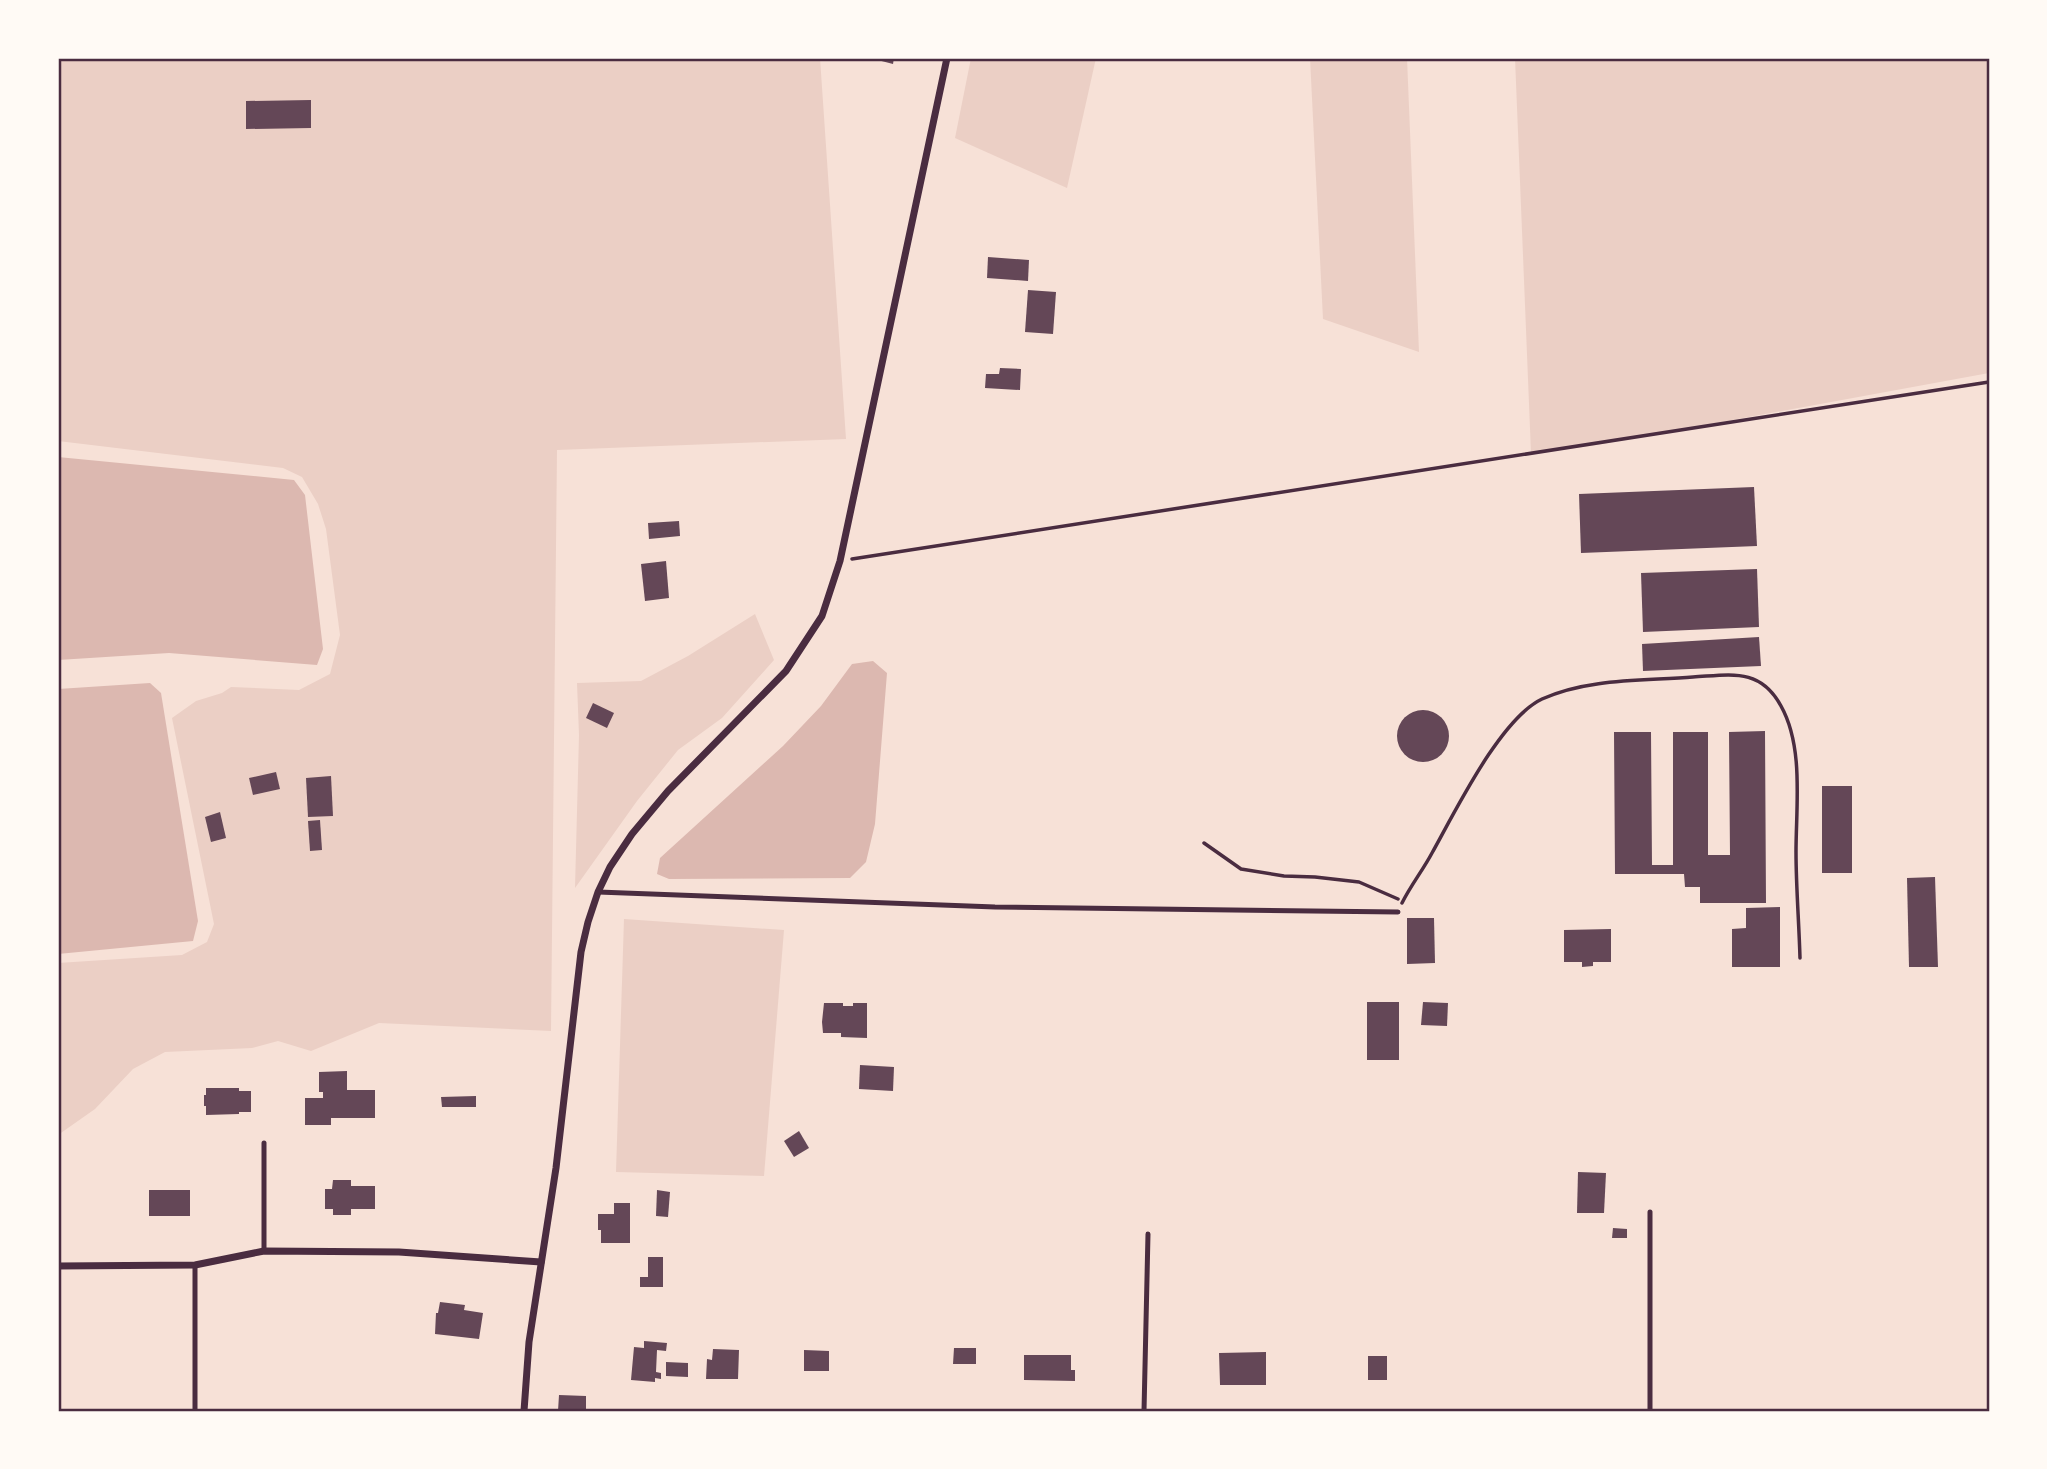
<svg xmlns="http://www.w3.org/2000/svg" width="2047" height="1469" font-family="Roboto,sans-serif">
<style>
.green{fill:#ebcfc5}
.water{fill:#dcb8b0}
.building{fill:#644757}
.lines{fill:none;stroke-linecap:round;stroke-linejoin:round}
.path{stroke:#4a2c40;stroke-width:3.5}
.service{stroke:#4a2c40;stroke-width:5}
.minor{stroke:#4a2c40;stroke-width:7}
.neatline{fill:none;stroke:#4a2c40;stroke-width:2.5}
</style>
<rect width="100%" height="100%" fill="#f7e1d7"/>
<!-- green -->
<g class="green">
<polygon points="58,58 820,58 846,439 557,450 551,1031 379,1023 311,1051 278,1041 252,1048 165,1052 133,1069 95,1109 58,1135 58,963 182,955 207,942 214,924 172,718 196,701 222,693 231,687 299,690 330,674 340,635 326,529 318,504 302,477 283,468 58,441"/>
<polygon points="971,58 1096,58 1067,188 955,138"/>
<polygon points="1310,58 1407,58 1419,352 1323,319"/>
<polygon points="1515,58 1989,58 1989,373 1591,446 1531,453"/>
<polygon points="755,614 774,660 722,718 678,750 637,801 575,888 579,735 577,683 641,681 688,656"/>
<polygon points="624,919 784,930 764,1176 616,1172"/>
</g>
<!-- water -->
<g class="water">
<polygon points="58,457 294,480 305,495 323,649 317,665 169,653 58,660"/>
<polygon points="873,661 887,673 875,824 866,862 850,878 669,879 657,874 660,858 783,746 821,706 852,664"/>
<polygon points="150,683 161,693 198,921 193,941 58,954 58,689"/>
</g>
<!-- building -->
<g class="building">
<polygon points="870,58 894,58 893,64"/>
<polygon points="311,100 311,128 246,129 246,101"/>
<polygon points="988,257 1029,260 1028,281 987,278"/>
<polygon points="1028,290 1056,292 1053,334 1025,332"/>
<polygon points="1000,368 1021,369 1020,390 985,388 986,374 999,374"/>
<polygon points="1754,487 1757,546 1581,553 1579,494"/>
<polygon points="679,521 680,536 649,539 648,523"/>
<polygon points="666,561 669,598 645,601 641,564"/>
<polygon points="1757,569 1759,627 1643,632 1641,573"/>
<polygon points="1759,637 1761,666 1643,671 1642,644"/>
<polygon points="593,703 614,713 607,728 586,718"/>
<circle cx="1423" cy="736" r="26"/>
<polygon points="1765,731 1766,903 1700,903 1700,887 1685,887 1684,874 1615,874 1614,732 1651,732 1652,865 1673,865 1673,732 1708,732 1708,855 1730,855 1729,732"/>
<polygon points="276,772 280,789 253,795 249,778"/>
<polygon points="331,776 333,816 308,817 306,778"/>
<rect x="1822" y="786" width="30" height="87"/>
<polygon points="220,812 226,838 211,842 205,817"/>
<polygon points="320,820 322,850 310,851 308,821"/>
<polygon points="1935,877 1938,967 1909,967 1907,878"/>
<polygon points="1780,907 1780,967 1732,967 1732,929 1746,928 1746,908"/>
<polygon points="1407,918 1434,918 1435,963 1407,964"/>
<polygon points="1611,929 1611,962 1593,962 1593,966 1582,967 1582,962 1564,962 1564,930"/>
<rect x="1367" y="1002" width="32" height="58"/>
<polygon points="1423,1002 1448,1003 1447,1026 1421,1025"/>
<polygon points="824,1003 843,1003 843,1006 853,1006 853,1003 867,1003 867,1038 841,1037 841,1033 823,1033 822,1022"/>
<polygon points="860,1065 894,1067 893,1091 859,1089"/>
<polygon points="347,1071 347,1090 375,1090 375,1118 331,1118 331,1125 305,1125 305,1098 323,1098 323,1092 319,1092 319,1072"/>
<polygon points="206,1088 239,1088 239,1091 251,1091 251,1112 239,1112 239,1114 206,1115 206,1106 204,1106 204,1095 206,1095"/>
<polygon points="476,1096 476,1107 442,1107 441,1097"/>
<polygon points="799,1131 809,1148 794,1157 784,1141"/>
<polygon points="1578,1172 1606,1173 1604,1213 1577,1213"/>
<polygon points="333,1180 351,1180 351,1186 375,1186 375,1209 351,1209 351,1215 333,1215 333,1209 325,1209 325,1189 332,1189"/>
<rect x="149" y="1190" width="41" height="26"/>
<polygon points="657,1190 670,1192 668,1217 656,1216"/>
<polygon points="614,1203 630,1203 630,1243 601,1243 601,1230 598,1230 598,1214 614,1214"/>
<polygon points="1613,1228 1627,1229 1627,1238 1612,1238"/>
<polygon points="648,1257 663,1257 663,1287 640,1287 640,1277 648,1277"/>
<polygon points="440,1302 465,1305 464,1310 483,1313 479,1339 435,1334 436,1313 438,1313"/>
<polygon points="644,1341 667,1343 666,1351 657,1350 656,1372 661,1373 661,1379 655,1378 655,1382 631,1380 634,1347 644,1348"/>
<polygon points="954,1348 976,1348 976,1364 953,1364"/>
<polygon points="713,1349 739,1350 738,1379 706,1379 707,1359 712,1360"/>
<polygon points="804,1350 829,1351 829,1371 804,1371"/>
<polygon points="1266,1352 1266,1385 1220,1385 1219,1353"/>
<polygon points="1024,1355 1071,1355 1071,1370 1075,1370 1075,1381 1024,1380"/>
<rect x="1368" y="1356" width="19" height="24"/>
<polygon points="666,1362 688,1363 688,1377 666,1376"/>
<polygon points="559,1395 586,1396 586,1411 558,1411"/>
</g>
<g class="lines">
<!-- path -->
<g class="path">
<polyline points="852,559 1989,382"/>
<polyline points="1204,843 1241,869 1284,876 1315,877 1359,882 1398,899"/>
<path d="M1402 903C1411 885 1423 870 1432 853 1455 812 1500 719 1542 699 1588 678 1644 681 1693 677 1730 675 1760 667 1781 706 1804 747 1796 806 1796 852 1796 887 1799 922 1800 958"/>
</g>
<!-- service -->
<g class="service">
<polyline points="598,892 995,907 1398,912"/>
<polyline points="264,1143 264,1251"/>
<polyline points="195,1265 195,1411"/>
<polyline points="1144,1411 1148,1234"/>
<polyline points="1650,1411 1650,1212"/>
</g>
<!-- minor -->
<g class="minor">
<polyline points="58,1266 195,1265 264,1251 399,1252 541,1262"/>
<polyline points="524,1411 529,1342 556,1168 581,952 588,922 598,892 610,867 632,834 668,791 786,671 822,616 840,561 947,58"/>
</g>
</g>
<!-- border -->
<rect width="2047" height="1469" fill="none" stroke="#fffaf5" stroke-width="119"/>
<rect x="60" y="60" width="1928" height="1350" class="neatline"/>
</svg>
